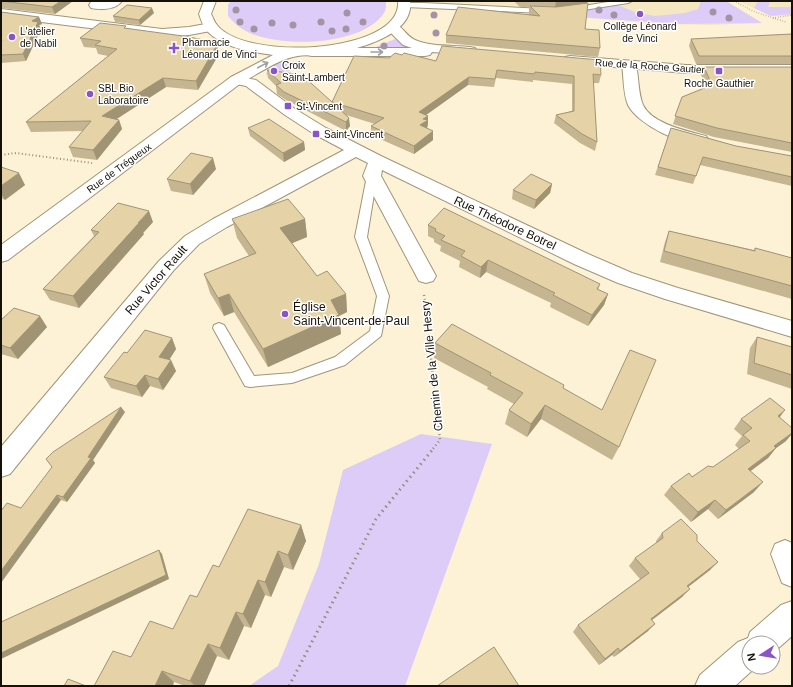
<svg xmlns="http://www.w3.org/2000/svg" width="793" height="687" font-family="Helvetica,sans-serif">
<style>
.built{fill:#f6e7c3}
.green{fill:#dcccf7}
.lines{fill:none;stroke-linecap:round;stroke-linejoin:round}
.service-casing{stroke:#a0957b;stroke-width:2}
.minor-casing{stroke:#a0957b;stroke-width:2}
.tertiary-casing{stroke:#a0957b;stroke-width:2}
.secondary-casing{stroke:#a0957b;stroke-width:2}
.path-far3{stroke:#968d79;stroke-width:1.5;stroke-dasharray:0.5 2;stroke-linecap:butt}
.path-far2{stroke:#968d79;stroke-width:2;stroke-dasharray:1 2.5;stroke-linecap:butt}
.path-far1{stroke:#968d79;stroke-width:2.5;stroke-dasharray:1 3;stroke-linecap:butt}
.path{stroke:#968d79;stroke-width:3;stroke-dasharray:1.5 4;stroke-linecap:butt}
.service{fill:#fff;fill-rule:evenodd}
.minor{fill:#fff;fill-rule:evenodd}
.tertiary{fill:#fff;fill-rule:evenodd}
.secondary{fill:#fff;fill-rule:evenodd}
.tree{fill:#a493a4}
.wall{fill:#c5b590}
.shaded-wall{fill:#a09475}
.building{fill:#e5d3a7;stroke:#a09475}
.oneway{stroke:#a2a09c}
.poi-dot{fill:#8b53ca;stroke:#fff;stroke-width:1.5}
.labels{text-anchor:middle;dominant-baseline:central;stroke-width:3;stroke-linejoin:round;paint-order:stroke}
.far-poi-label{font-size:10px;fill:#161108;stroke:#fff;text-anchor:start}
.far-street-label{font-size:10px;fill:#161108;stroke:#fff}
.street-label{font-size:12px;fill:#161108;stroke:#fff}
.poi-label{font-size:12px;fill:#161108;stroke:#fff;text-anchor:start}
</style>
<rect width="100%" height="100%" fill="#fdf2d5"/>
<!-- built -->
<g class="built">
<polygon points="423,1 726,1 762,23 709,25 662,24 520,12 424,9"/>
<polygon points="738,1 792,1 792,15 771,16"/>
</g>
<!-- green -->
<g class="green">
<path d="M231 1H386C386 5 386 10 384 13 363 45 288 47 255 35 243 31 236 25 228 16V5Z"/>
<polygon points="701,1 726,1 762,23 680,24 546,15 618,5 637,13 655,16 685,13 698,9"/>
<polygon points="758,1 770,1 768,7 792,7 792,14 771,16 754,8"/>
<polygon points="395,39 402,44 417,49 379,48 376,47"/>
<path d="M298 61 290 71 268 76 266 74C270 62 287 62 298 61Z"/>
<polygon points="421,434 492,444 405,686 249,686 278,666 319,564 343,470"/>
</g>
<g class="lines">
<defs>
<g id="service">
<polygon points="614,1 632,1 628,3 571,12 567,10 571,8"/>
<polygon points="402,3 424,3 545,9 549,11 545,13 405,7 402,7"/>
<polygon points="372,173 377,176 367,237 389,296 381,336 345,365 292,383 250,387 245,386 213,328 214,325 219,323 224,325 254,376 292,373 335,357 370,331 377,296 355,237 367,176"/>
</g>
<g id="minor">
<path d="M95 1H122C116 10 100 10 91 8L89 5 91 2Z"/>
<polygon points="1,9 162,29 189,27 211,23 216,24 217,27 216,30 189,35 162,37 1,17"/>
<path d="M629 61 634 62 636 65C639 78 638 93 643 105 652 124 687 131 706 136L708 139 706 142C685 148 638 125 628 105 623 93 624 78 622 65L624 62Z"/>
<polygon points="236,76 256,80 295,109 326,128 383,157 588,254 632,273 678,288 792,321 792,337 665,299 618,283 574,264 382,170 381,176 436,276 433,281 426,283 419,281 363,176 368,163 356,157 227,227 199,244 173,271 10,474 1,477 1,447 159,261 185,236 213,219 344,150 314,134 285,115 246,86 231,83 229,80 231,77"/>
<polygon points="785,540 792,543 792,587 782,583 771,554 775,544"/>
<polygon points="792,601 792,636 773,653 773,643 749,643 749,667 756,667 735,686 695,686 700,675 738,642 748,638 750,632 781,605"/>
</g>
<g id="tertiary">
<path d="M393 23C402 25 406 36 415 40 431 47 452 45 470 47L475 48 477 51 475 54 470 55 432 52 430 55 425 56H312L307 55 305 52 307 49 312 48H412L403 45 388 30 387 27 388 24Z"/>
<polygon points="570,56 686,65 792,65 792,73 686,73 565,63 563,60 565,57"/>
</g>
<path id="secondary" d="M204 1H216L211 14C213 17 214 22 217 25 246 62 403 53 398 1H410C415 36 355 50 330 54 318 56 305 54 293 57 276 61 256 75 241 83L8 260 1 262V245L231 77 273 55C251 52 223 48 207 31 203 26 201 20 199 14Z"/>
</defs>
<!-- service casing -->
<use href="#service" class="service-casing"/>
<!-- minor casing -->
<use href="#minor" class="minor-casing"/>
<!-- tertiary casing -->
<use href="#tertiary" class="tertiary-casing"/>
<!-- secondary casing -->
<use href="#secondary" class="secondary-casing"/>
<!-- path-far3 -->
<g class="path-far3">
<polyline points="734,1 755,12 786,22"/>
<polyline points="773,18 792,15"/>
</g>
<!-- path-far2 -->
<polyline class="path-far2" points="1,155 16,153 92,163"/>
<!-- path-far1 -->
<polyline class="path-far1" points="424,295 440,440 432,450"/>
<!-- path -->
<polyline class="path" points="289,686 376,519 433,449"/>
<!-- service -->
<use href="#service" class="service"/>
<!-- minor -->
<use href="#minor" class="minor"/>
<!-- tertiary -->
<use href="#tertiary" class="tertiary"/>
<!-- secondary -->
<use href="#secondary" class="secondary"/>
</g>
<!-- trees -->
<g class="tree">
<circle cx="236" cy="10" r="3.5"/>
<circle cx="599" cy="10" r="3.5"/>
<circle cx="713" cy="12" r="3.5"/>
<circle cx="347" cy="13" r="3.5"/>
<circle cx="434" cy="15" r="3.5"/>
<circle cx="614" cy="15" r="3.5"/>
<circle cx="639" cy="15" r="3.5"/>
<circle cx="729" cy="18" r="3.5"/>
<circle cx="240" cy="22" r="3.5"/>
<circle cx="321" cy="22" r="3.5"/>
<circle cx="363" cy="22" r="3.5"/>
<circle cx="272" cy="23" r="3.5"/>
<circle cx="293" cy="25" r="3.5"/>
<circle cx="254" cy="29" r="3.5"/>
<circle cx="346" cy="29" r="3.5"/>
<circle cx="332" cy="31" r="3.5"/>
<circle cx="436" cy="33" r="3.5"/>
<circle cx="384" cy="46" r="3.5"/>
</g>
<!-- wall -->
<g class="wall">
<polygon points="1,1 73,1 55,14 1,8"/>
<polygon points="514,1 587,1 585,29 600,48 598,57 446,43 446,35 529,14 529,7 520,7"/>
<polygon points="1,12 39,17 42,24 39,25 41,29 26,61 1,63"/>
<polygon points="154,13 140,25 115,22 113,16"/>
<polygon points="127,28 206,44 219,54 198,90 166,87 116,119 119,120 122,129 97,160 73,157 69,147 83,131 31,132 26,122 108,56 98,54 96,48 84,47 80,38"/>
<polygon points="792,34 792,64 696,64 689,46 691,39"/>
<polygon points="402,55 436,61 601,75 599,83 593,83 597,142 595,151 580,143 554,123 556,115 572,111 572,84 533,80 533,82 496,78 494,87 468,85 426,115 428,116 427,128 433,140 414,154 371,135 371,126 375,124 346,115 350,126 346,131 286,100 277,94 276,86 268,78 267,70 332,102 389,58"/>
<polygon points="704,67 792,67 792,152 714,137 673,124 682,97 707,87 701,75"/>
<polygon points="248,128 304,142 305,150 284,162 250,136"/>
<polygon points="671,128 736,146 792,156 792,186 700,165 693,184 655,175"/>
<polygon points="1,167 25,185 5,200 1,198"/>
<polygon points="216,169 193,195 171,191 167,179"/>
<polygon points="552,184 550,193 534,209 512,199 513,190"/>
<polygon points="232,219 305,219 307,237 292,243 317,276 346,294 347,312 339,316 341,334 268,367 234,312 224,316 210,293 204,274 249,256 237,238"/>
<polygon points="153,222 143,233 144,234 79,308 50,300 43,289 94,236 91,230"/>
<polygon points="428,225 600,284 598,290 608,294 604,305 588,326 550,307 551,303 486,272 480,278 459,267 460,261 440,251 441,246 434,242 434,239 428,236"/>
<polygon points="669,231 754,250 755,248 792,258 792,299 660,262 665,242"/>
<polygon points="1,320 47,327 18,359 1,354"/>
<polygon points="757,337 792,347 792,389 747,374 750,348"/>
<polygon points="172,338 176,349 169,360 176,371 163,390 150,386 142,397 111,388 104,377 127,353"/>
<polygon points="435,343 563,389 619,447 612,460 541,419 527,437 505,424 509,410 514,404 487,389 488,387 434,358"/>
<polygon points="125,412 93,460 95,463 67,502 61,500 21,508"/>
<polygon points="779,418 786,441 776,448 768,458 750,471 754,492 718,519 708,509 691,522 664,495 671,486 713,467 739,449 735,445 742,436 734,429 741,419"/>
<polygon points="301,525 306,541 293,570 284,567 271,597 265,595 251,628 244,626 229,660 217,656 204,686 185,686 174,682 131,657 173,629 219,567"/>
<polygon points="662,533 697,541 710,570 688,587 682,597 652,620 648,631 614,657 612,655 599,665 573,632 578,625 640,579 629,566 635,558 656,543 656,541"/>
</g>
<!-- shaded-wall -->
<g class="shaded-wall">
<polygon points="61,1 73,1 55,14 52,7"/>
<polygon points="556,1 587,1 587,4 555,8"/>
<polygon points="152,8 154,13 140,25 139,20"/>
<polygon points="39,17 42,24 39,25 41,29 26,61 23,54 32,21"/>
<polygon points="217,45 219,54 198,90 196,81"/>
<polygon points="469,77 468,85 419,120 419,112"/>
<polygon points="163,78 166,87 106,126 102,116"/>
<polygon points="428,116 428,124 427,129 420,125 423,119"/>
<polygon points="349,118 350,126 346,131 346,122"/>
<polygon points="119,120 122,129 97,160 93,150"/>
<polygon points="433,131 433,140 414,154 414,146"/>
<polygon points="304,142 305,150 284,162 283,153"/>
<polygon points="213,158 216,169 193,195 190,184"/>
<polygon points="19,173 25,185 5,200 1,193 1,186"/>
<polygon points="552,184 550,193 534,209 536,200"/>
<polygon points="149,211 153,222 143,233 144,234 79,308 73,296"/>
<polygon points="305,219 307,237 283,247 280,228"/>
<polygon points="488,260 486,272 480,278 481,267"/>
<polygon points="229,294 234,312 224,316 218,298"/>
<polygon points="346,294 347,312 339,316 341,334 268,367 263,349 331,300"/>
<polygon points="608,294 604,305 588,326 592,315"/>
<polygon points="40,316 47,327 18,359 10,348"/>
<polygon points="172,338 176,349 164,368 159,357"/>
<polygon points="171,360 176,371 163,390 158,379"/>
<polygon points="145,375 150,386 142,397 136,386"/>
<polygon points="545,405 541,419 527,437 531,424"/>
<polygon points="121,407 125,412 93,460 95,463 67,502 63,497 88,457"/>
<polygon points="785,410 777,421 778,416"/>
<polygon points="792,433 792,434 786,441 765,456 774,446"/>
<polygon points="776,448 768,458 740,479 748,469"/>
<polygon points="763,482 754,492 718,519 726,510"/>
<polygon points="57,495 61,500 1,583 1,571"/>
<polygon points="715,500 708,509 691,522 698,512"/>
<polygon points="301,525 306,541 293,570 288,555"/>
<polygon points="159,550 162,554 169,579 1,659 1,653"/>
<polygon points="278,551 284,567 271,597 265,582"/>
<polygon points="718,562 710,570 679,594 687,586"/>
<polygon points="258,580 265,595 251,628 243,614"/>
<polygon points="690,589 682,597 644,626 651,619"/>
<polygon points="236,612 244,626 229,660 220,648"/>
<polygon points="655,624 648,631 614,657 620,651"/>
<polygon points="208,644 217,656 204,686 195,686 190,681"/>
<polygon points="618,648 612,655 599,665 605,659"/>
<polygon points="162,671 174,682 173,686 155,686"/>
</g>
<!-- building -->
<g class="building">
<polygon points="1,1 61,1 52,7"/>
<polygon points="588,3 585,29 599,30 600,48 446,35 458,7 540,16 530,6 556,7"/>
<polygon points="127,5 152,8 139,20 113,16"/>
<polygon points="1,12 39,17 32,21 38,22 23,54 1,55 1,42 2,40 1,40"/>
<polygon points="100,23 126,26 124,28 183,36 205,40 202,43 217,45 196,81 163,78 102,116 119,120 93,150 69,147 91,121 26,122 117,49 95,45 101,41 80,38"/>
<polygon points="792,34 792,56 699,56 691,39"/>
<polygon points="442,46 600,60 601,75 593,74 597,142 582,134 556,115 574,111 574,76 535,72 534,74 497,70 495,79 469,77 419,112 428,116 423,119 428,120 420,125 433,131 414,146 371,126 384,118 332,102 349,118 346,122 284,92 276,85 281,83 267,70 302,75 332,102 354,56 389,58 395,53 402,55 404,53 436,61"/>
<polygon points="704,67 792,67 792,143 717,128 675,116 682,97 712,85"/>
<polygon points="269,119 304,142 283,153 248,128"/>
<polygon points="671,128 736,146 792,156 792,177 703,157 696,176 658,167"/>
<polygon points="191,153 213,158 190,184 167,179"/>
<polygon points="1,167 19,173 1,186"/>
<polygon points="531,174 552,184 536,200 513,190"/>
<polygon points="288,199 305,219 280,228 317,276 327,271 346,294 331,300 339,315 263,349 229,294 218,298 204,274 256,253 232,219"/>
<polygon points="118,203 149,211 138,223 139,223 73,296 43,289 99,232 91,230"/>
<polygon points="444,208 600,284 597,289 608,294 592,315 553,295 555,293 488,260 481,267 461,256 465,251 441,240 445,236 435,231 436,229 428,225"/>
<polygon points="669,231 755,251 755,248 792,258 792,286 664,251"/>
<polygon points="14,308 40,316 10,348 1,345 1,320"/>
<polygon points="452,324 564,385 563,388 602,410 630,350 656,360 619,447 545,405 531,424 509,410 523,393 490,375 491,373 435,343"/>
<polygon points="145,330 172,338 159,357 171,360 158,379 145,375 136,386 104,377 124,352 127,353"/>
<polygon points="757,337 792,347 792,375 754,363"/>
<polygon points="770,398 785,410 778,416 792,428 792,433 774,446 776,448 748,469 763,482 726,510 715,500 698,512 671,486 689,473 692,477 708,466 713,467 750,441 743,435 752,428 741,419"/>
<polygon points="121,407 88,457 91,458 63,497 57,495 1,571 1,511 7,503 21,508 52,467 46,459 53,452"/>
<polygon points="248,509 301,525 288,555 278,551 265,582 258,580 243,614 236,612 220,648 208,644 190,681 162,671 155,686 94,686 113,651 131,657 150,621 173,629 190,595 197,597 213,565 219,567"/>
<polygon points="681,519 697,535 697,541 718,562 687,586 690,589 651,619 655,624 620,651 618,648 605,659 578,625 649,573 635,558 663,538 662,533"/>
<polygon points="159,550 166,575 1,653 1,622"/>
<polygon points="494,647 519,686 437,686"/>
<polygon points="68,679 86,686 64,686"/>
</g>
<!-- one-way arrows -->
<defs><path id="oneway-shaft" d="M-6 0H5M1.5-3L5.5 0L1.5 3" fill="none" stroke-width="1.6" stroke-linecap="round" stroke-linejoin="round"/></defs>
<g class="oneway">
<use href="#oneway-shaft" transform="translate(377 52)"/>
<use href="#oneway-shaft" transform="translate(263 65) rotate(-28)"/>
</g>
<!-- markers -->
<g class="poi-dot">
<circle cx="640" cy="14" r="4"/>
<circle cx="12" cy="37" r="4"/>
<path d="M172 42h4v4h4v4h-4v4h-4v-4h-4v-4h4z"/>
<circle cx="274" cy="71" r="4"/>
<rect x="715" y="67" width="8" height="8" rx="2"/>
<circle cx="90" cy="94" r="4"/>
<rect x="284" y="102" width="8" height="8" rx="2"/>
<rect x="312" y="130" width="8" height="8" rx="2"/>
<circle cx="285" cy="314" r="4"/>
</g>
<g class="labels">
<!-- far-poi labels -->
<g class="far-poi-label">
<text x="640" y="26" text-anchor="middle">Collège Léonard<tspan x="640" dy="12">de Vinci</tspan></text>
<text x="20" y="31">L'atelier<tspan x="20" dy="12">de Nabil</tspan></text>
<text x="182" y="42">Pharmacie<tspan x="182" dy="12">Léonard de Vinci</tspan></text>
<text x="282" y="65">Croix<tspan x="282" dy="12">Saint-Lambert</tspan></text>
<text x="719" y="83" text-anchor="middle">Roche Gauthier</text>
<text x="98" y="88">SBL Bio<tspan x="98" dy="12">Laboratoire</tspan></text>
<text x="296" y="106">St-Vincent</text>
<text x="324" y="134">Saint-Vincent</text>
</g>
<!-- far-street labels -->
<g class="far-street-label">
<text transform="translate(650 66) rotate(4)">Rue de la Roche Gautier</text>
<text transform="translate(119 168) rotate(-36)">Rue de Trégueux</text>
</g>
<!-- street labels -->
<g class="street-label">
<text transform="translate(505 223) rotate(25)">Rue Théodore Botrel</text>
<text transform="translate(156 280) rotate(-49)">Rue Victor Rault</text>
<text transform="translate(432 366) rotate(-96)">Chemin de la Ville Hesry</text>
</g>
<!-- poi labels -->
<g class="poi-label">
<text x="293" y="307">Église<tspan x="293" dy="14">Saint-Vincent-de-Paul</tspan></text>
</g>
</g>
<!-- border -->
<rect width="793" height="687" fill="none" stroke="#161108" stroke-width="4"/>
<!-- north arrow -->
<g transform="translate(761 655) rotate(258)"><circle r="19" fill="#ffffff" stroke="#a2a09c"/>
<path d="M0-3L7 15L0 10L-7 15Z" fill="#8b53ca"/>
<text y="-6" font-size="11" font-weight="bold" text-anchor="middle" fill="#161108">N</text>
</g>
</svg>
